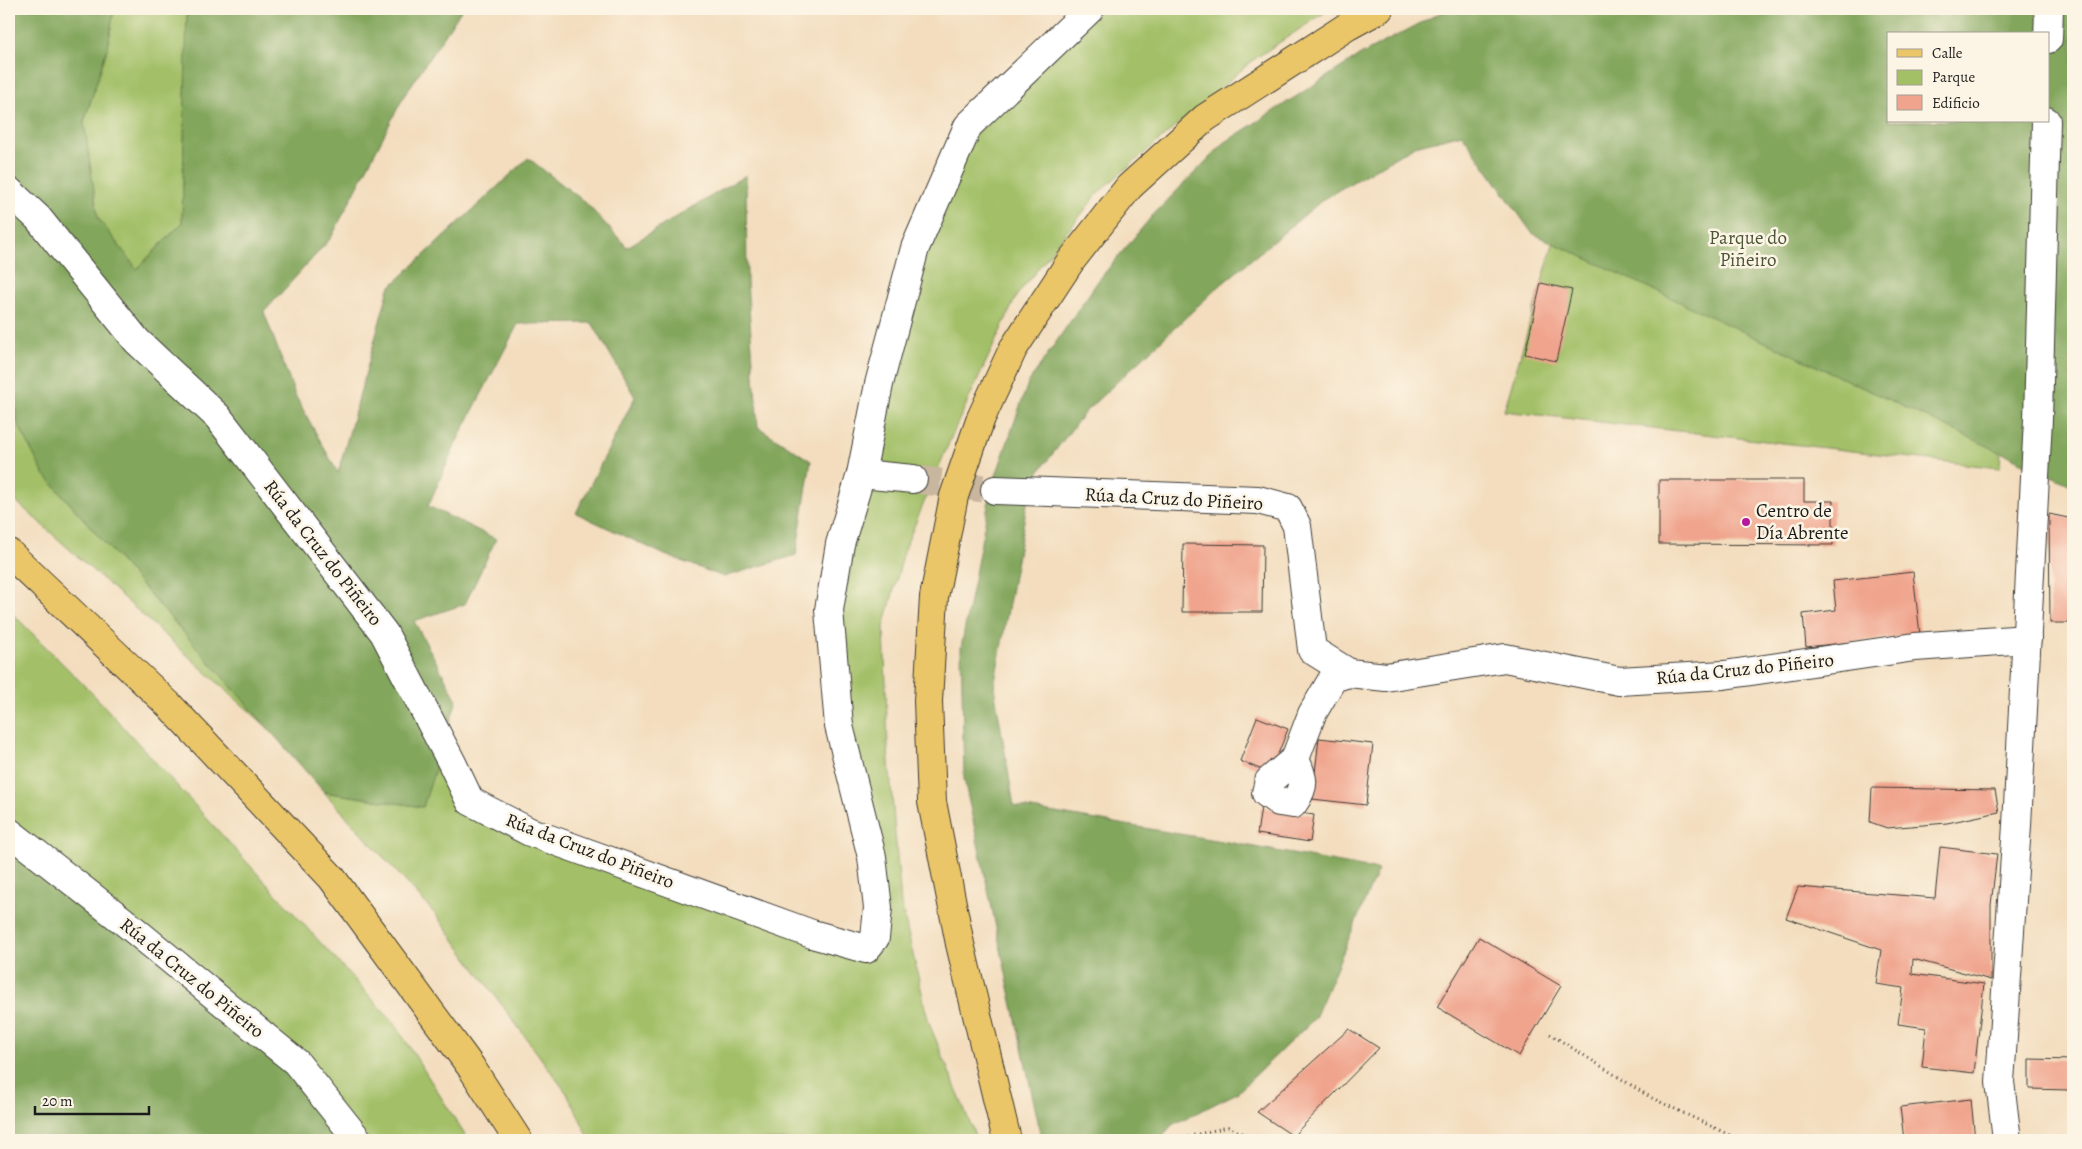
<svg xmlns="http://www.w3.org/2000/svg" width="2082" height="1149" font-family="Alegreya,serif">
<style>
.green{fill:#a3c067;stroke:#606e42}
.forest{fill:#82a65c;stroke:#4f613c;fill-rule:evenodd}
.building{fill:#f0a48d}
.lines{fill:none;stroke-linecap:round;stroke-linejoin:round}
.minor-tunnel{stroke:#c8b69e;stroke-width:28;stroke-dasharray:28 14;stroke-linecap:butt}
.minor-casing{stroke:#3c3934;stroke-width:30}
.major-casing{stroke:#3c3934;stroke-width:30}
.highway-casing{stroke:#3c3934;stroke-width:30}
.path{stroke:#3c3934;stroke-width:3;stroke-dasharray:1 4;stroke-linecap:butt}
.minor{stroke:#fff;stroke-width:28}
.major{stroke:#ebc669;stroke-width:28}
.highway{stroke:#ebc669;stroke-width:28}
.poi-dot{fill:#b5179e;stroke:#fcf5e5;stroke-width:2}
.labels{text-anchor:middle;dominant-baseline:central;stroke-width:5;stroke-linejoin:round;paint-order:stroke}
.park-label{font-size:19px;fill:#4b5536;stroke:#fcf5e5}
.street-label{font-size:19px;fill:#1c1c1c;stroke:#fcf5e5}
.poi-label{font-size:19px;fill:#1c1c1c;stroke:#fcf5e5;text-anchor:start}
</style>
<rect width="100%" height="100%" fill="#fcf5e5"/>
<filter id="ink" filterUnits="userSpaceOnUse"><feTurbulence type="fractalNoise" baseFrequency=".02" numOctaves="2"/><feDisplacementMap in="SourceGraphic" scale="10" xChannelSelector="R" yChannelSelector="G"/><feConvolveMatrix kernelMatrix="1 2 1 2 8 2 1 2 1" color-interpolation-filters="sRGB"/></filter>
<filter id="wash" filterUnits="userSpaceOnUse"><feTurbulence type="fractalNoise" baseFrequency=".0096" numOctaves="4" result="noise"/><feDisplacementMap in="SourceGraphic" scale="20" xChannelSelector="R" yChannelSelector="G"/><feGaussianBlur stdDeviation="1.12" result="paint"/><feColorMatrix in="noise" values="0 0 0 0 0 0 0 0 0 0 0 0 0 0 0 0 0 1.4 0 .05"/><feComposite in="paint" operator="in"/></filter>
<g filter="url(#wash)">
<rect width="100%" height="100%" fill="#f3ddbe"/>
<!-- green -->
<g class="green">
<polygon points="114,9 188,9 182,223 137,269 87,217 84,122 108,46"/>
<polygon points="1091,9 1330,9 1253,60 1099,192 1017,295 953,433 905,548 884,627 888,750 901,903 929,1023 977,1140 590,1140 568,1095 435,914 324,792 423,807 441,741 470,801 866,949 877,897 829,610 915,248 964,137"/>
<polygon points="1622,9 1888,34 1888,121 2017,121 2000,468 1504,411"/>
<polygon points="9,371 52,483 267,727 9,495"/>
<polygon points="9,610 94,695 395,1024 468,1140 353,1140 9,836"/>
</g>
<!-- forest -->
<g class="forest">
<polygon points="9,9 114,9 108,46 84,122 98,218 137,269 182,223 187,9 462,9 404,96 331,238 264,312 295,395 338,473 389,288 528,158 585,202 627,247 746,175 747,282 758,427 811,461 796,555 724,577 665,555 576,513 635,397 592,323 518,324 458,439 428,506 496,539 465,604 414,621 457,700 423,807 324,792 43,473 17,422 9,383"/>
<path d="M1447 9H2073V486L1532 233 1462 134 1415 146 1325 198 1216 289 1085 412 1031 482 994 687 1014 806 1233 843 1378 870 1315 1018 1237 1093 1172 1125 1159 1140H1042L964 779 961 648 991 490 1028 383 1098 281 1152 216 1224 143 1362 54ZM1888 34H2048V121H1888Z"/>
<polygon points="9,832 296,1062 359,1140 9,1140"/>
</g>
<g id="blocks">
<!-- building -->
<g class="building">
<polygon points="1541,283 1572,290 1556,361 1525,354"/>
<polygon points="1659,480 1804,480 1804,501 1833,501 1833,545 1659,544"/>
<polygon points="2049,514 2073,519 2073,623 2050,623"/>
<polygon points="1183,544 1263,545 1262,612 1182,612"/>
<polygon points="1913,572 1920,635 1806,647 1803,614 1836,610 1833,581"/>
<polygon points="1257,717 1288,729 1276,759 1265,771 1240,761"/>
<polygon points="1319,738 1373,744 1366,805 1312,799"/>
<polygon points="1872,788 1995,790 1999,812 1947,823 1887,828 1870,822"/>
<polygon points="1261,807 1314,815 1310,842 1257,834"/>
<polygon points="1940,847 1997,854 1991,905 1991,980 1913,959 1912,974 1984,984 1974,1073 1922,1067 1926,1028 1898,1024 1903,988 1876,984 1881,950 1786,918 1798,887 1935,898"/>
<polygon points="1479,937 1561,986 1519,1056 1437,1007"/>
<polygon points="1349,1029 1379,1048 1293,1136 1257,1112"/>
<polygon points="2029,1059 2073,1060 2073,1125 2069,1125 2070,1090 2029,1089"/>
<polygon points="1971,1099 1975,1140 1904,1140 1900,1107"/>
</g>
</g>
</g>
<g filter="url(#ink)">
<use href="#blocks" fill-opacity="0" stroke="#3c3934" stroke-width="1"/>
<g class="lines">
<!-- minor-tunnel -->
<polyline class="minor-tunnel" points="913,479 995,490"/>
<defs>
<g id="minor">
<polyline points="2048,39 2049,9"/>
<polyline points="9,191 38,218 137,341 218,417 384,633 452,763 470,801 530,832 812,934 866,949 875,938 878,908 872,857 839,726 829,610 840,544 861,474 879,384 915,248 968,126 1090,9"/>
<polyline points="861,474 913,479"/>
<polyline points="995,490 1258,500 1288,508 1297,526 1312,650 1349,673 1386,677 1505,658 1619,681 1724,675 1915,647 2027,639"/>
<path d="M1295 759C1304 779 1306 786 1293 804L1279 802 1266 793 1269 781 1295 759 1312 714 1333 678 1349 673"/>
<polyline points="9,832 122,920 296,1062 358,1140"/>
<polyline points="2007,1140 2000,1082 2017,825 2038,419 2046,121"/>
</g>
<polyline id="major" points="1007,1140 960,944 932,802 928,701 934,597 954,496 981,418 1013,349 1070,262 1129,187 1205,118 1348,26 1379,9"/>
<polyline id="highway" points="9,553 169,705 332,878 471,1067 518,1140"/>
</defs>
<!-- minor casing -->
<use href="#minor" class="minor-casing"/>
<!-- major casing -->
<use href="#major" class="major-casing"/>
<!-- highway casing -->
<use href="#highway" class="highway-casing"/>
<!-- path -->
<g class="path">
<polyline points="1550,1034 1650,1097 1740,1140"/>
<polyline points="1185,1140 1190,1136 1228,1127 1258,1140"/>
</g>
<!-- minor -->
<use href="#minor" class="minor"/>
<!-- major -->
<use href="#major" class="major"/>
<!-- highway -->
<use href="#highway" class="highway"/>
</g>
</g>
<!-- markers -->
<circle class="poi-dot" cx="1746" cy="522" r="5"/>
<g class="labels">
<!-- park labels -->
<g class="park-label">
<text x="1748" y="238">Parque do<tspan x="1748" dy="22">Piñeiro</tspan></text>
</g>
<!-- street labels -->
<g class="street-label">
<text transform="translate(1174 499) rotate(3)">Rúa da Cruz do Piñeiro</text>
<text transform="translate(323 553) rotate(52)">Rúa da Cruz do Piñeiro</text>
<text transform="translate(1745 669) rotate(-6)">Rúa da Cruz do Piñeiro</text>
<text transform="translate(590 851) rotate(21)">Rúa da Cruz do Piñeiro</text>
<text transform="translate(192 978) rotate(39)">Rúa da Cruz do Piñeiro</text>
</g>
<!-- poi labels -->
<g class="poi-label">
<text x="1756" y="511">Centro de<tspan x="1756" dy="22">Día Abrente</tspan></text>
</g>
</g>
<!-- margin -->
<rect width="2082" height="1149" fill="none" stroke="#fcf5e5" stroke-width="30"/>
<!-- legend -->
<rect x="1887" y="32" width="162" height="90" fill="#fcf5e5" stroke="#a29e95"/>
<rect x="1897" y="49" width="25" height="8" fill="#ebc669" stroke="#a29e95"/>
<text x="1932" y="58" font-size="15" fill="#1c1c1c">Calle</text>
<rect x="1897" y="70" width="25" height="15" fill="#a3c067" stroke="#a29e95"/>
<text x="1932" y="82" font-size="15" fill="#1c1c1c">Parque</text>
<rect x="1897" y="95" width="25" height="15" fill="#f0a48d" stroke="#a29e95"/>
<text x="1932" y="108" font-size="15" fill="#1c1c1c">Edificio</text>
<!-- scale -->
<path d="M35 1106v8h114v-8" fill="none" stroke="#1c1c1c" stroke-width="2.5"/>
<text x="42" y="1106" font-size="15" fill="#1c1c1c" stroke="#fcf5e5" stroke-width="4" paint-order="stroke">20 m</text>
</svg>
